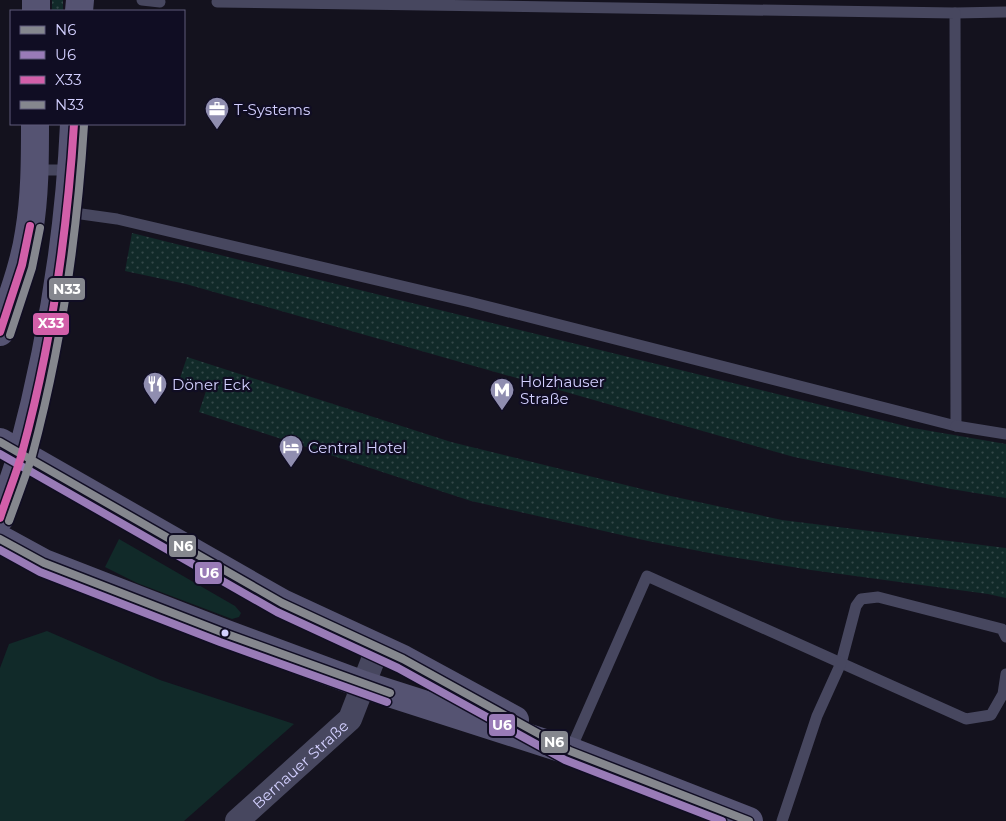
<svg xmlns="http://www.w3.org/2000/svg" width="1006" height="821" font-family="Montserrat,sans-serif">
<style>
.grass{fill:url(#grass-dots)}
.park{fill:#112a29}
.lines{fill:none;stroke-linecap:round;stroke-linejoin:round}
.service{stroke:#47475f;stroke-width:11}
.minor{stroke:#47475f;stroke-width:24}
.secondary{stroke:#555372;stroke-width:28}
.bus-1-casing{stroke:#100d23;stroke-width:11}
.bus-2-casing{stroke:#100d23;stroke-width:11}
.bus-3-casing{stroke:#100d23;stroke-width:11}
.bus-4-casing{stroke:#100d23;stroke-width:11}
.bus-1{stroke:#85878e;stroke-width:8}
.bus-2{stroke:#997bb7;stroke-width:8}
.bus-3{stroke:#d25fa9;stroke-width:8}
.bus-4{stroke:#85878e;stroke-width:8}
.bus-dot{fill:#d3d0ff;stroke:#100d23;stroke-width:2}
.labels{text-anchor:middle;dominant-baseline:central;stroke-width:4.5;stroke-linejoin:round;paint-order:stroke}
.poi-label{font-size:15px;fill:#d3d0ff;stroke:#100d23;text-anchor:start}
.street-label{font-size:15px;fill:#d3d0ff;stroke:#100d23}
.line-badge{stroke:#100d23;stroke-width:2}
.badge-label{font-size:14px;text-anchor:middle;font-weight:bold;fill:#fff}
</style>
<defs>
<pattern id="grass-dots" width="8" height="8" patternUnits="userSpaceOnUse" patternTransform="scale(1.25)"><rect width="8" height="8" fill="#112a29"/><path d="M2 2h.1M6 6h.1" fill="none" stroke="#334849" stroke-width="1.8" stroke-linecap="round"/></pattern>
</defs>
<rect width="100%" height="100%" fill="#14121e"/>
<!-- grass -->
<g class="grass">
<rect x="52" y="0" width="11" height="11"/>
<polygon points="132,233 913,428 1006,444 1006,498 951,489 794,457 186,284 125,271"/>
<polygon points="187,357 451,442 666,495 782,520 1006,548 1006,598 988,594 811,570 725,556 648,541 471,501 199,412 206,391 179,381"/>
</g>
<!-- park -->
<g class="park">
<polygon points="119,539 235,606 241,613 239,617 232,619 137,583 105,567"/>
<polygon points="47,631 160,680 294,724 184,821 0,821 0,668 9,644"/>
</g>
<g class="lines">
<!-- service -->
<g class="service">
<polyline points="142,0 160,2"/>
<polyline points="955,13 1006,12"/>
<polyline points="35,170 72,170"/>
<polyline points="67,212 117,219 470,302 956,426 955,13 217,2"/>
<polyline points="956,426 1006,434"/>
<polyline points="1006,637 1002,629 878,597 861,599 856,606 841,663 966,719 991,715 1003,694 1006,674"/>
<polyline points="570,751 647,576 841,663 817,716 782,821"/>
</g>
<!-- minor -->
<path class="minor" id="s1" d="M237 821 350 719 378 647"/>
<!-- secondary -->
<g class="secondary">
<polyline points="36,11 36,0"/>
<polyline points="79,11 80,0"/>
<path d="M0 332C11 299 24 266 29 232 35 196 35 160 35 124"/>
<polyline points="0,442 282,603 403,659 515,720"/>
<path d="M0 518C7 496 16 475 22 453 51 345 69 235 74 124"/>
<polyline points="0,539 44,563 224,633 364,685 570,751 749,821"/>
</g>
<defs>
<g id="bus-1">
<polyline points="0,442 282,603 403,659 570,751 749,821"/>
<polyline points="0,539 44,563 224,633 390,693"/>
</g>
<g id="bus-2">
<polyline points="0,454 277,612 398,668 565,760 722,821"/>
<polyline points="0,550 40,572 220,642 387,702"/>
</g>
<g id="bus-3">
<polyline points="0,332 22,265 30,226"/>
<path d="M0 518C7 496 16 475 22 453 51 346 67 235 74 124"/>
</g>
<g id="bus-4">
<polyline points="10,335 32,268 40,228"/>
<path d="M9 521C17 499 25 478 32 456 61 348 77 237 84 125"/>
</g>
</defs>
<!-- bus-1 casing -->
<use href="#bus-1" class="bus-1-casing"/>
<!-- bus-2 casing -->
<use href="#bus-2" class="bus-2-casing"/>
<!-- bus-3 casing -->
<use href="#bus-3" class="bus-3-casing"/>
<!-- bus-4 casing -->
<use href="#bus-4" class="bus-4-casing"/>
<!-- bus-1 -->
<use href="#bus-1" class="bus-1"/>
<!-- bus-2 -->
<use href="#bus-2" class="bus-2"/>
<!-- bus-3 -->
<use href="#bus-3" class="bus-3"/>
<!-- bus-4 -->
<use href="#bus-4" class="bus-4"/>
</g>
<!-- icons -->
<defs>
<symbol id="office-pin" viewBox="-11 -11 22 30"><path d="M0 17L-7.5 6A9.5 9.5 0 1 1 7.5 6Z" fill="#908eb0" stroke="#100d23"/><path d="M-6-3h4V-5.5h4V-3h4V5H-6ZM-1-4.5V-3h2v-1.5ZM-6 0V1H6V0Z" fill="#fff"/></symbol>
<symbol id="restaurant-pin" viewBox="-11 -11 22 30"><path d="M0 17L-7.5 6A9.5 9.5 0 1 1 7.5 6Z" fill="#908eb0" stroke="#100d23"/><path d="M-5-6h1v4h1v-4h1v4h1v-4h1v5L-1.5 .5V6h-2V.5L-5-1ZM5-6V6H3V1.5H1.5Q1.5-4 5-6Z" fill="#fff"/></symbol>
<symbol id="metro-pin" viewBox="-11 -11 22 30"><path d="M0 17L-7.5 6A9.5 9.5 0 1 1 7.5 6Z" fill="#908eb0" stroke="#100d23"/><path d="M-5.5 5V-5H-3L0 0L3-5H5.5V5H3V-.5L0 4L-3-.5V5Z" fill="#fff"/></symbol>
<symbol id="hotel-pin" viewBox="-11 -11 22 30"><path d="M0 17L-7.5 6A9.5 9.5 0 1 1 7.5 6Z" fill="#908eb0" stroke="#100d23"/><path d="M-6-4.5h1.5V1H6V5H4.5V3h-9V5H-6ZM-4 0a1.8 1.8 0 1 1 3.6 0ZM.5 0V-2.5h3Q6-2.5 6 0Z" fill="#fff"/></symbol>
</defs>
<g fill-rule="evenodd">
<use href="#office-pin" x="203" y="95" width="28" height="38"/>
<use href="#restaurant-pin" x="141" y="370" width="28" height="38"/>
<use href="#metro-pin" x="488" y="376" width="28" height="38"/>
<use href="#hotel-pin" x="277" y="433" width="28" height="38"/>
</g>
<!-- markers -->
<circle class="bus-dot" cx="225" cy="633" r="4.5"/>
<g class="labels">
<!-- poi labels -->
<g class="poi-label">
<text x="234" y="109">T-Systems</text>
<text x="520" y="381">Holzhauser<tspan x="520" dy="17">Straße</tspan></text>
<text x="172" y="384">Döner Eck</text>
<text x="308" y="447">Central Hotel</text>
</g>
<!-- street labels -->
<g class="street-label">
<text stroke="none"><textPath href="#s1" startOffset="85">Bernauer Straße</textPath></text>
</g>
</g>
<g class="line-badge">
<rect x="48" y="277" width="38" height="24" rx="5" fill="#85878e"/>
<rect x="32" y="312" width="38" height="24" rx="5" fill="#d25fa9"/>
<rect x="168" y="534" width="29" height="24" rx="5" fill="#85878e"/>
<rect x="194" y="561" width="29" height="24" rx="5" fill="#997bb7"/>
<rect x="488" y="713" width="28" height="24" rx="5" fill="#997bb7"/>
<rect x="540" y="730" width="29" height="24" rx="5" fill="#85878e"/>
</g>
<g class="badge-label">
<text x="67" y="294">N33</text>
<text x="51" y="328">X33</text>
<text x="183" y="551">N6</text>
<text x="209" y="578">U6</text>
<text x="502" y="730">U6</text>
<text x="554" y="747">N6</text>
</g>
<!-- legend -->
<rect x="10" y="10" width="175" height="115" fill="#100d23" stroke="#5e5b7b"/>
<rect x="20" y="26" width="25" height="8" fill="#85878e" stroke="#5e5b7b"/>
<text x="55" y="35" font-size="15" fill="#d3d0ff">N6</text>
<rect x="20" y="51" width="25" height="8" fill="#997bb7" stroke="#5e5b7b"/>
<text x="55" y="60" font-size="15" fill="#d3d0ff">U6</text>
<rect x="20" y="76" width="25" height="8" fill="#d25fa9" stroke="#5e5b7b"/>
<text x="55" y="85" font-size="15" fill="#d3d0ff">X33</text>
<rect x="20" y="101" width="25" height="8" fill="#85878e" stroke="#5e5b7b"/>
<text x="55" y="110" font-size="15" fill="#d3d0ff">N33</text>
</svg>
